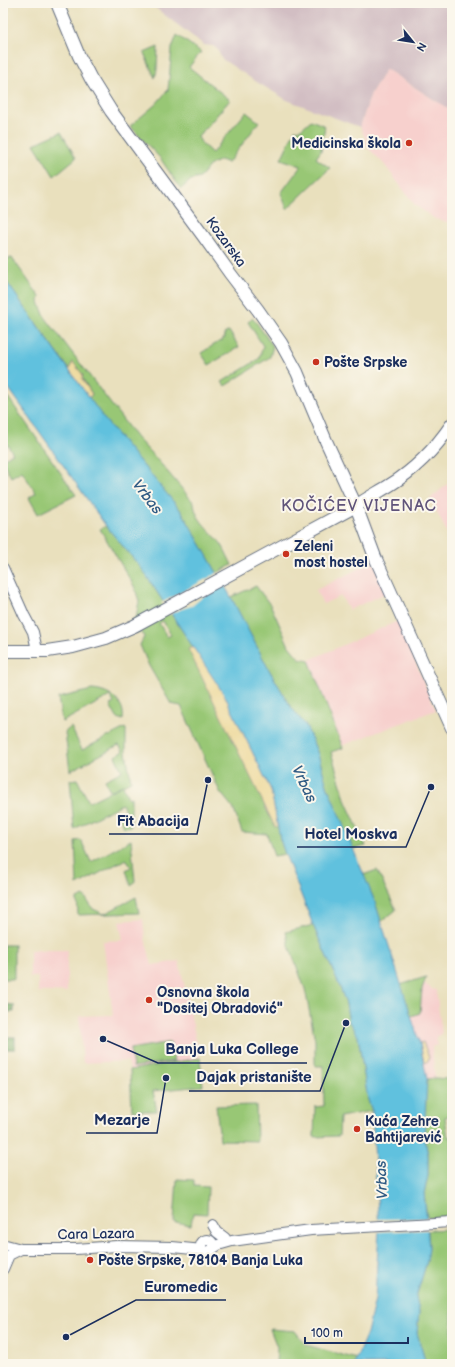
<svg xmlns="http://www.w3.org/2000/svg" width="455" height="1367" font-family="'Balsamiq Sans',sans-serif">
<style>
.built{fill:#f7d0cd}
.industrial{fill:#d2bec3}
.green{fill:#98c775;stroke:#5a7b6a;fill-rule:evenodd}
.forest{fill:#7aac66;stroke:#4a6e62}
.sand{fill:#eeda9e;stroke:#84847e}
.water{fill:#60c1de;stroke:#3e789e}
.pier{fill:#e9e0bd}
.lines{fill:none;stroke-linecap:round;stroke-linejoin:round}
.tertiary-casing{stroke:#636d7f;stroke-width:12}
.secondary-casing{stroke:#636d7f;stroke-width:14}
.tertiary{stroke:#fff;stroke-width:10}
.secondary{stroke:#fff;stroke-width:12}
.poi-dot{fill:#c8321e;stroke:#fbf7ec;stroke-width:1.5}
.labels{text-anchor:middle;dominant-baseline:central;stroke-width:4;stroke-linejoin:round;paint-order:stroke}
.poi-label{font-size:14px;font-weight:bold;fill:#1b2f5e;stroke:#fbf7ec;text-anchor:start}
.street-label{font-size:14px;fill:#1b2f5e;stroke:#fbf7ec}
.water-label{font-size:15px;font-style:italic;fill:#305b84;stroke:#fbf7ec}
.quarter-label{font-size:16px;letter-spacing:1px;fill:#5f537a;stroke:#fbf7ec}
.leader{fill:none;stroke:#1b2f5e;stroke-width:1.5}
.callout-dot{fill:#1b2f5e;stroke:#fbf7ec;stroke-width:1.5}
.callout-label{font-size:15px;text-anchor:middle;font-weight:bold;fill:#1b2f5e;stroke:#fbf7ec;stroke-width:4;stroke-linejoin:round;paint-order:stroke}
</style>
<rect width="100%" height="100%" fill="#fbf7ec"/>
<filter id="ink" filterUnits="userSpaceOnUse"><feTurbulence type="fractalNoise" baseFrequency=".025" numOctaves="2"/><feDisplacementMap in="SourceGraphic" scale="8" xChannelSelector="R" yChannelSelector="G"/><feConvolveMatrix kernelMatrix="1 2 1 2 8 2 1 2 1" color-interpolation-filters="sRGB"/></filter>
<filter id="wash" filterUnits="userSpaceOnUse"><feTurbulence type="fractalNoise" baseFrequency=".012" numOctaves="4" result="noise"/><feDisplacementMap in="SourceGraphic" scale="16" xChannelSelector="R" yChannelSelector="G"/><feGaussianBlur stdDeviation="0.9" result="paint"/><feColorMatrix in="noise" values="0 0 0 0 0 0 0 0 0 0 0 0 0 0 0 0 0 1.4 0 .05"/><feComposite in="paint" operator="in"/></filter>
<g filter="url(#wash)">
<rect width="100%" height="100%" fill="#e9e0bd"/>
<!-- built -->
<g class="built">
<polygon points="386,69 452,111 452,222 446,222 435,219 415,205 383,163 366,146 366,140 360,127 371,93"/>
<polygon points="452,480 452,542 430,499"/>
<polygon points="374,561 388,592 349,610 341,596 323,604 316,590"/>
<polygon points="398,621 436,710 341,746 309,660"/>
<polygon points="143,919 145,938 152,965 179,961 200,1058 130,1070 128,1061 83,1063 79,1016 113,1015 103,941 123,940 119,921"/>
<polygon points="30,950 67,950 67,992 38,992 38,977 30,977"/>
<polygon points="424,983 432,989 436,990 442,1034 436,1037 437,1045 432,1047 435,1078 427,1079 420,1043 409,1017 420,1013 422,989"/>
</g>
<!-- industrial -->
<polygon class="industrial" points="149,3 452,3 452,111 386,69 371,93 360,127 346,122 287,100 255,81 222,59 217,49 213,46 204,45"/>
<!-- green -->
<g class="green">
<polygon points="177,35 201,52 189,67 230,100 198,137 202,144 212,153 246,112 259,122 228,163 220,160 209,166 200,178 191,180 181,189 160,158 130,126 156,104 168,90 172,48"/>
<polygon points="158,47 157,70 155,78 144,53"/>
<polygon points="311,120 325,126 321,151 316,158 330,168 287,209 281,193 301,166 281,159 295,130 301,129"/>
<polygon points="61,132 76,158 54,176 34,144"/>
<path d="M3 257 5 259 12 258 40 297 39 302 45 317 136 437 161 464 194 503C195 521 213 532 222 545 226 552 229 559 232 565L217 573 182 512 105 420 89 398 92 394 73 362 69 369 3 277Z"/>
<polygon points="253,318 273,346 270,357 225,386 222,382 259,359 263,346 248,322"/>
<polygon points="229,331 239,347 209,365 201,353 225,338 224,334"/>
<polygon points="3,390 76,495 38,514 29,498 36,493 22,471 11,477 3,462 3,459 13,453 3,438"/>
<path d="M106 526 142 569 225 696 271 790 280 839 285 854 274 856 267 834 242 832 233 808 220 792 181 706 171 704 149 666 140 645 144 637 141 631 136 633 131 620 136 617 139 601 134 586 100 529ZM163 621 171 635 167 637 159 623Z"/>
<polygon points="256,586 271,606 289,646 299,658 309,660 343,748 331,752 346,802 366,846 352,849 326,783 318,754 306,726 291,707 268,668 231,597"/>
<path d="M92 690C108 691 126 701 123 720L117 718 110 705 114 703 110 696 62 722 58 698Z"/>
<polygon points="71,727 82,750 125,728 126,729 126,752 131,781 110,791 105,780 122,771 115,756 123,751 119,745 70,771 65,732"/>
<polygon points="77,779 89,802 123,785 128,798 131,797 131,826 124,827 118,814 125,810 122,804 74,829 70,780"/>
<polygon points="81,840 91,862 131,840 135,881 131,886 126,870 131,867 126,859 77,885 75,841"/>
<polygon points="377,870 396,910 381,922 375,902 363,875"/>
<polygon points="84,896 93,909 104,914 136,897 139,913 78,915 77,899"/>
<polygon points="313,925 340,987 346,1004 349,1022 358,1036 368,1100 372,1111 340,1117 339,1136 314,1137 315,1107 324,1106 323,1066 315,1066 315,1040 305,989 288,943 286,932"/>
<rect x="3" y="945" width="11" height="34"/>
<polygon points="426,977 422,989 420,1013 409,1017 400,985"/>
<polygon points="170,1042 174,1061 133,1067 130,1049"/>
<polygon points="200,1058 203,1086 153,1091 157,1111 132,1111 130,1070"/>
<polygon points="435,1078 449,1079 452,1115 445,1117 448,1137 452,1137 452,1216 427,1218 424,1193 428,1175 428,1155 424,1135 427,1079"/>
<polygon points="256,1105 257,1141 220,1140 216,1106"/>
<polygon points="177,1179 194,1180 194,1186 208,1187 207,1214 193,1213 191,1225 174,1222"/>
<polygon points="452,1229 452,1364 426,1364 417,1333 419,1312 416,1297 427,1261 429,1248 428,1230"/>
<polygon points="270,1329 295,1331 306,1345 357,1359 354,1364 276,1364 277,1347"/>
</g>
<!-- forest -->
<g class="forest">
<polygon points="3,1004 14,1005 14,1012 3,1012"/>
<rect x="3" y="1037" width="12" height="12"/>
</g>
<!-- sand -->
<g class="sand">
<polygon points="73,362 83,375 82,379 92,394 89,398 69,369"/>
<polygon points="194,647 225,696 271,790 278,826 275,827 188,649"/>
<polygon points="423,1042 429,1057 428,1061 424,1063 420,1043"/>
</g>
<!-- water -->
<polygon class="water" points="3,277 105,420 182,512 231,597 268,668 291,707 306,726 318,754 326,783 375,902 420,1044 427,1079 424,1135 428,1155 428,1176 424,1193 429,1248 427,1261 416,1297 419,1312 417,1333 426,1364 354,1364 367,1333 375,1299 379,1229 372,1111 368,1100 358,1036 349,1022 346,1004 340,987 313,925 285,854 280,839 271,790 225,696 142,569 106,526 3,380"/>
<!-- pier -->
<g class="pier">
<polygon points="219,572 225,584 203,597 192,606 182,609 169,615 161,603"/>
<polygon points="429,1218 430,1230 377,1232 376,1219"/>
</g>
</g>
<g filter="url(#ink)">
<g class="lines">
<defs>
<g id="tertiary">
<polyline points="3,568 24,615 33,632 37,650"/>
<polyline points="213,1225 217,1232 225,1238"/>
<circle cx="207" cy="1246" r="6"/>
<polyline points="6,1245 21,1249 76,1249 117,1246 172,1247 203,1250"/>
<polyline points="212,1249 218,1245 232,1241 311,1230 452,1222"/>
<polyline points="3,1269 9,1255 21,1249"/>
</g>
<g id="secondary">
<polyline points="57,3 79,56 91,79 111,111 204,237 229,272 258,310 281,343 297,372 326,441 356,506 375,557 452,728"/>
<path d="M3 651H47L73 647 106 638 134 626 356 506C367 498 379 492 390 485 416 469 435 449 452 424"/>
</g>
</defs>
<!-- tertiary casing -->
<use href="#tertiary" class="tertiary-casing"/>
<!-- secondary casing -->
<use href="#secondary" class="secondary-casing"/>
<!-- tertiary -->
<use href="#tertiary" class="tertiary"/>
<!-- secondary -->
<use href="#secondary" class="secondary"/>
</g>
</g>
<!-- markers -->
<g class="poi-dot">
<circle cx="409" cy="143" r="4"/>
<circle cx="316" cy="362" r="4"/>
<circle cx="286" cy="554" r="4"/>
<circle cx="149" cy="1000" r="4"/>
<circle cx="357" cy="1129" r="4"/>
<circle cx="90" cy="1260" r="4"/>
</g>
<g class="labels">
<!-- poi labels -->
<g class="poi-label">
<text x="401" y="143" text-anchor="end">Medicinska škola</text>
<text x="324" y="362">Pošte Srpske</text>
<text x="294" y="546">Zeleni<tspan x="294" dy="16">most hostel</tspan></text>
<text x="157" y="992">Osnovna škola<tspan x="157" dy="16">"Dositej Obradović"</tspan></text>
<text x="365" y="1121">Kuća Zehre<tspan x="365" dy="16">Bahtijarević</tspan></text>
<text x="98" y="1260">Pošte Srpske, 78104 Banja Luka</text>
</g>
<!-- street labels -->
<g class="street-label">
<text transform="translate(226 242) rotate(54)">Kozarska</text>
<text transform="translate(96 1234) rotate(-1)">Cara Lazara</text>
</g>
<!-- water labels -->
<g class="water-label">
<text transform="translate(147 497) rotate(53)">Vrbas</text>
<text transform="translate(304 784) rotate(65)">Vrbas</text>
<text transform="translate(382 1180) rotate(-92)">Vrbas</text>
</g>
<!-- quarter labels -->
<g class="quarter-label">
<text x="359" y="506">KOČIĆEV VIJENAC</text>
</g>
</g>
<!-- callouts -->
<path class="leader" d="M208 780L197 834H109M431 787L406 847H297M103 1039L158 1063H307M346 1023L320 1091H189M166 1078L157 1133H86M66 1337L136 1300H226"/>
<g class="callout-dot">
<circle cx="208" cy="780" r="4"/>
<circle cx="431" cy="787" r="4"/>
<circle cx="103" cy="1039" r="4"/>
<circle cx="346" cy="1023" r="4"/>
<circle cx="166" cy="1078" r="4"/>
<circle cx="66" cy="1337" r="4"/>
</g>
<g class="callout-label">
<text x="153" y="826">Fit Abacija</text>
<text x="351" y="839">Hotel Moskva</text>
<text x="232" y="1054">Banja Luka College</text>
<text x="254" y="1082">Dajak pristanište</text>
<text x="122" y="1125">Mezarje</text>
<text x="181" y="1292">Euromedic</text>
</g>
<!-- margin -->
<rect width="455" height="1367" fill="none" stroke="#fbf7ec" stroke-width="16"/>
<!-- north arrow -->
<g transform="translate(413 42) rotate(120)" stroke="#fbf7ec" stroke-width="3" paint-order="stroke">
<path d="M0-3L7 15L0 10L-7 15Z" fill="#1b2f5e"/>
<text y="-6" font-size="11" font-weight="bold" text-anchor="middle" fill="#1b2f5e">N</text>
</g>
<!-- scale -->
<path d="M305 1337v6h103v-6" fill="none" stroke="#1b2f5e" stroke-width="2"/>
<text x="311" y="1337" font-size="12" fill="#1b2f5e" stroke="#fbf7ec" stroke-width="3" paint-order="stroke">100 m</text>
</svg>
